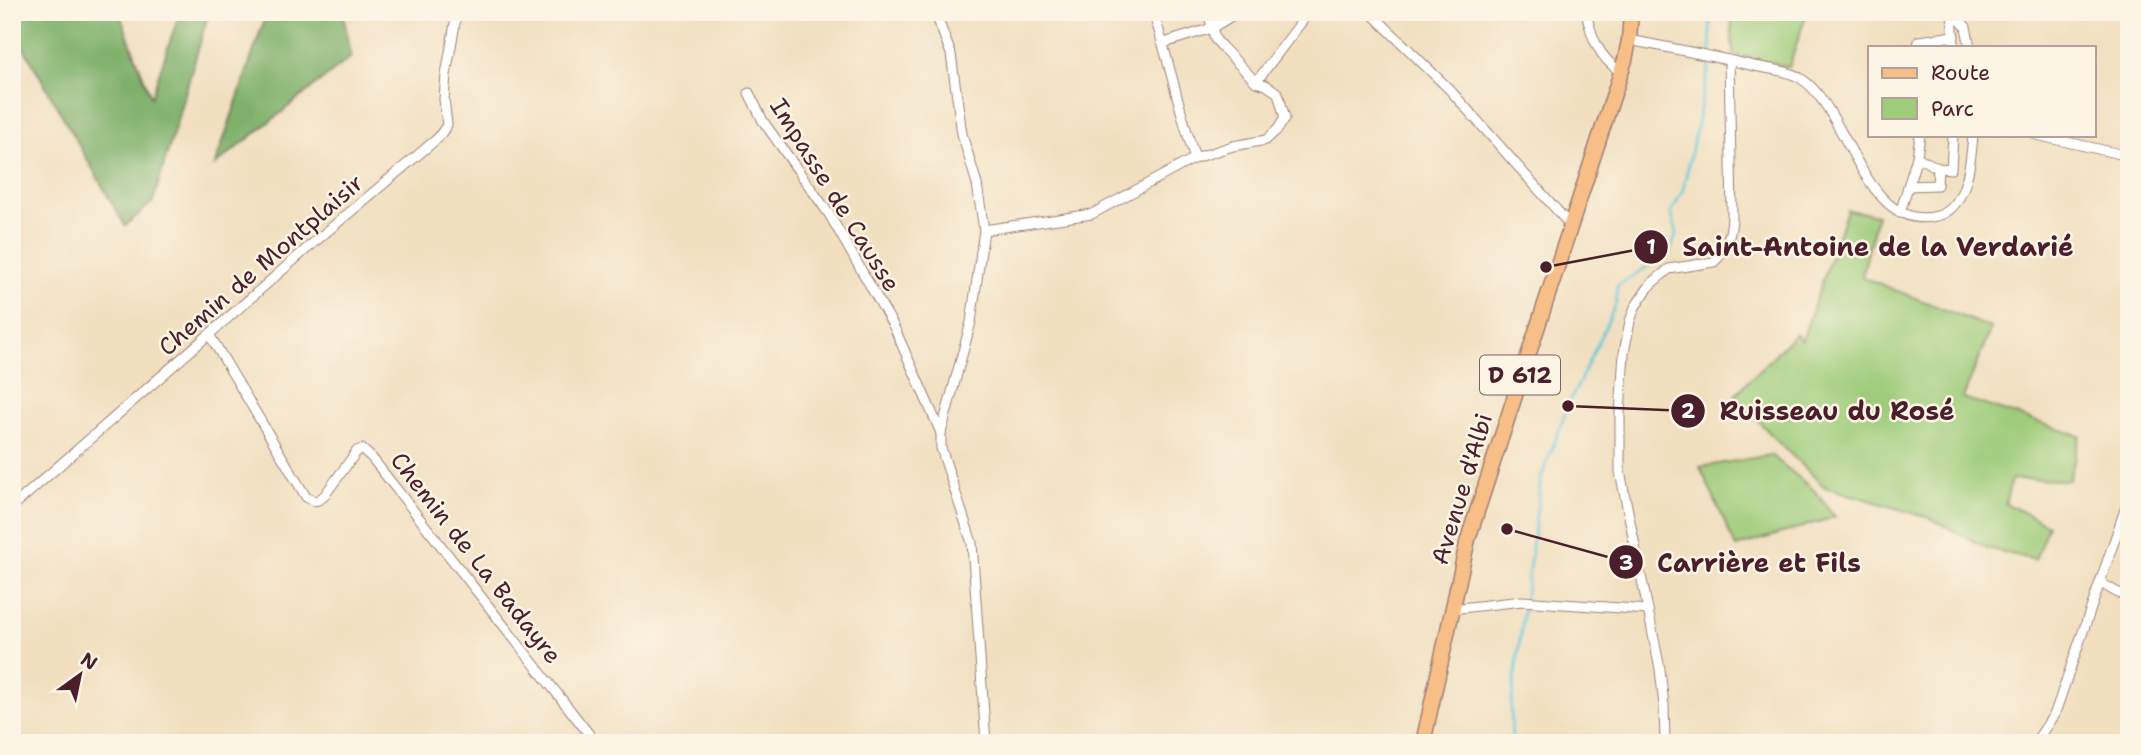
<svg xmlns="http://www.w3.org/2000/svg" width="2141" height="755" font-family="'Shantell Sans',sans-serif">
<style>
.green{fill:#9ecc7a;stroke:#747652;stroke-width:2}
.forest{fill:#7eb06a;stroke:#64684a;stroke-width:2}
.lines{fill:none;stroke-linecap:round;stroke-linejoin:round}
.stream{stroke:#61c8dd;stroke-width:2.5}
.street-casing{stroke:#9e7f76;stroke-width:11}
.primary-casing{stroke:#9e7f76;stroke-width:17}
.street{stroke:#fff;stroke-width:9}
.primary{stroke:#f7be87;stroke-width:14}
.labels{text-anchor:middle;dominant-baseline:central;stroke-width:5;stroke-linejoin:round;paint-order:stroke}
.shield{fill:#fcf5e5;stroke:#7f5f63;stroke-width:2}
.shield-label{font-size:23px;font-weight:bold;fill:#4a1f2b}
.street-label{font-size:24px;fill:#4a1f2b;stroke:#fcf5e5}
.leader{fill:none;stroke:#4a1f2b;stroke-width:2.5}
.callout-dot{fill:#4a1f2b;stroke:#fcf5e5;stroke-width:2.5}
.mark-label{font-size:21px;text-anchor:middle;font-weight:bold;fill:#fff}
.callout-label{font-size:26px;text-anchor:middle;font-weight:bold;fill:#4a1f2b;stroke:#fcf5e5;stroke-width:5;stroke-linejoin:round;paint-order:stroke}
</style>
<rect width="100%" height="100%" fill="#fcf5e5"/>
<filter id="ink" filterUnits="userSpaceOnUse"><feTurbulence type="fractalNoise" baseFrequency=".0143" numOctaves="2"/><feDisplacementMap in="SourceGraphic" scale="14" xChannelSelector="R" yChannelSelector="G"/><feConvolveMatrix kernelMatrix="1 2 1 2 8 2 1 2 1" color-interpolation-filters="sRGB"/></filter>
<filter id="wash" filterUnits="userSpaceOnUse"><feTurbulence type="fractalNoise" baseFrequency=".00686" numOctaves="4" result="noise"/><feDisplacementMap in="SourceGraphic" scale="28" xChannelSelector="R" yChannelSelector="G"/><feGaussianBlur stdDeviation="1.57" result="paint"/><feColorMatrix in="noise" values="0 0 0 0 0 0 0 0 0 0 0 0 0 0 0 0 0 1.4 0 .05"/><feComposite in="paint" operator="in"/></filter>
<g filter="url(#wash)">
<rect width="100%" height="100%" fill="#f1dfc0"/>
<!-- green -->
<g class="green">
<polygon points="1731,12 1807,12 1789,67 1733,54"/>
<polygon points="1847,210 1877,215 1862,277 1991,328 1963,398 2080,436 2069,480 2012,479 2005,503 2048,525 2035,560 1987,548 1930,518 1825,487 1775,439 1735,395 1795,334 1802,340"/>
<polygon points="1771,455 1814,490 1835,517 1736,547 1700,467"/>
</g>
<!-- forest -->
<g class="forest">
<polygon points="12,12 119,12 151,97 180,12 209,12 153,202 125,226 12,27"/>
<polygon points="267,12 343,12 351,57 215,165"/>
</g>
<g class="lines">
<!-- stream -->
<polyline class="stream" points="1512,743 1511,707 1541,478 1568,406 1616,304 1617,286 1670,252 1677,232 1671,213 1683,190 1711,58 1710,12"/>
</g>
</g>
<g filter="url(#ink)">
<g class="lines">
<defs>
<g id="street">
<polyline points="935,12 951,54 962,134 977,184 984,230 971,322 941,433 941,448 972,543 986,743"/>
<path d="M1153 12C1169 60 1179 110 1195 158"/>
<polyline points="1370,12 1450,90 1571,226"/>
<path d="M1586 12C1591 36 1599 58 1620 71"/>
<polyline points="1952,12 1954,47"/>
<polyline points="1953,12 1966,27 1970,47"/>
<path d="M1629 40C1671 48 1713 56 1754 66 1769 69 1787 70 1800 78 1847 105 1864 235 1937 216 1967 209 1971 161 1973 135"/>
<polyline points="1164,43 1212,28 1238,12"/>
<polyline points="1918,47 1919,41 1954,36"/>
<polyline points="1256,82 1309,12"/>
<polyline points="749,93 763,121 829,214 894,327 941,433"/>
<polyline points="2036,135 2129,156"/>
<polyline points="1917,157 1938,168 1951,169 1953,135"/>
<polyline points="1908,186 1937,185 1938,168"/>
<polyline points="1900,213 1917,157 1920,135"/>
<polyline points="984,230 1092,214 1195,158 1233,146 1266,140 1278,129 1285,118 1278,93 1266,85 1256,82 1223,48 1215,39 1208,12"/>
<path d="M209 334 306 497C314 502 317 502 324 496L357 451 362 449 372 458 596 743"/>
<polyline points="12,507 311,245 438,138 447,125 444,99 446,75 457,12"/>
<polyline points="2101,583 2118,593 2129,595"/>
<polyline points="1452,609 1522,601 1648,610"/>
<path d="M1665 743 1664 705 1660 669 1620 472V413L1624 353 1630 321 1635 307 1651 284 1669 269 1714 262C1727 250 1732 231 1732 214L1729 60"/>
<polyline points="2035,743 2055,713 2129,498"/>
</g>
<polyline id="primary" points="1423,743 1468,539 1625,60 1629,40 1631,12"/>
</defs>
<!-- street casing -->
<use href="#street" class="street-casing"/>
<!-- primary casing -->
<use href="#primary" class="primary-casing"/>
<!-- street -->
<use href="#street" class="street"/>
<!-- primary -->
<use href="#primary" class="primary"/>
</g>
</g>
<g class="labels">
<!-- shield labels -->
<rect class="shield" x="1480" y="355.5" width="80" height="39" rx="5"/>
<g class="shield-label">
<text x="1520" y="375">D 612</text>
</g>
<!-- street labels -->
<g class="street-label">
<text transform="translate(835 195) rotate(58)">Impasse de Causse</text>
<text transform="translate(261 265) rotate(-41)">Chemin de Montplaisir</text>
<text transform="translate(1462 489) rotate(-73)">Avenue d'Albi</text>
<text transform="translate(476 558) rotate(52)">Chemin de La Badayre</text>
</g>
</g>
<!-- callouts -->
<path class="leader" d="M1546 267L1651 247M1568 406L1688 411M1507 529L1626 562"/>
<g class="callout-dot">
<circle cx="1546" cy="267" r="7"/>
<circle cx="1568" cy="406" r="7"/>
<circle cx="1507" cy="529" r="7"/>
<circle cx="1651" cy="247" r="18"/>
<circle cx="1688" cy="411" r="18"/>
<circle cx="1626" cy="562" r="18"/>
</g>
<g class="mark-label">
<text x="1651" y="254">1</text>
<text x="1688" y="418">2</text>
<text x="1626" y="570">3</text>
</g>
<g class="callout-label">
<text x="1878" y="256">Saint-Antoine de la Verdarié</text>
<text x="1837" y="420">Ruisseau du Rosé</text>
<text x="1759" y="572">Carrière et Fils</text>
</g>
<!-- margin -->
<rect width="2141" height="755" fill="none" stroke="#fcf5e5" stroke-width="42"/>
<!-- legend -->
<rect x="1868" y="46" width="228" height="91" fill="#fcf5e5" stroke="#b59f9b" stroke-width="2"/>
<rect x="1882" y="68" width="35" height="10" fill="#f7be87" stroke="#b59f9b" stroke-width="2"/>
<text x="1931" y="80" font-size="21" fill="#4a1f2b">Route</text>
<rect x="1882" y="98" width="35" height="21" fill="#9ecc7a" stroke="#b59f9b" stroke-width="2"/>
<text x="1931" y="116" font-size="21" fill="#4a1f2b">Parc</text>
<!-- north arrow -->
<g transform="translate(80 675) rotate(33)" stroke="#fcf5e5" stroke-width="5" paint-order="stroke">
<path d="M0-5L12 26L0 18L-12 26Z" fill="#4a1f2b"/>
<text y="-10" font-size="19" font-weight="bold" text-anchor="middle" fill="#4a1f2b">N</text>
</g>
</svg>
